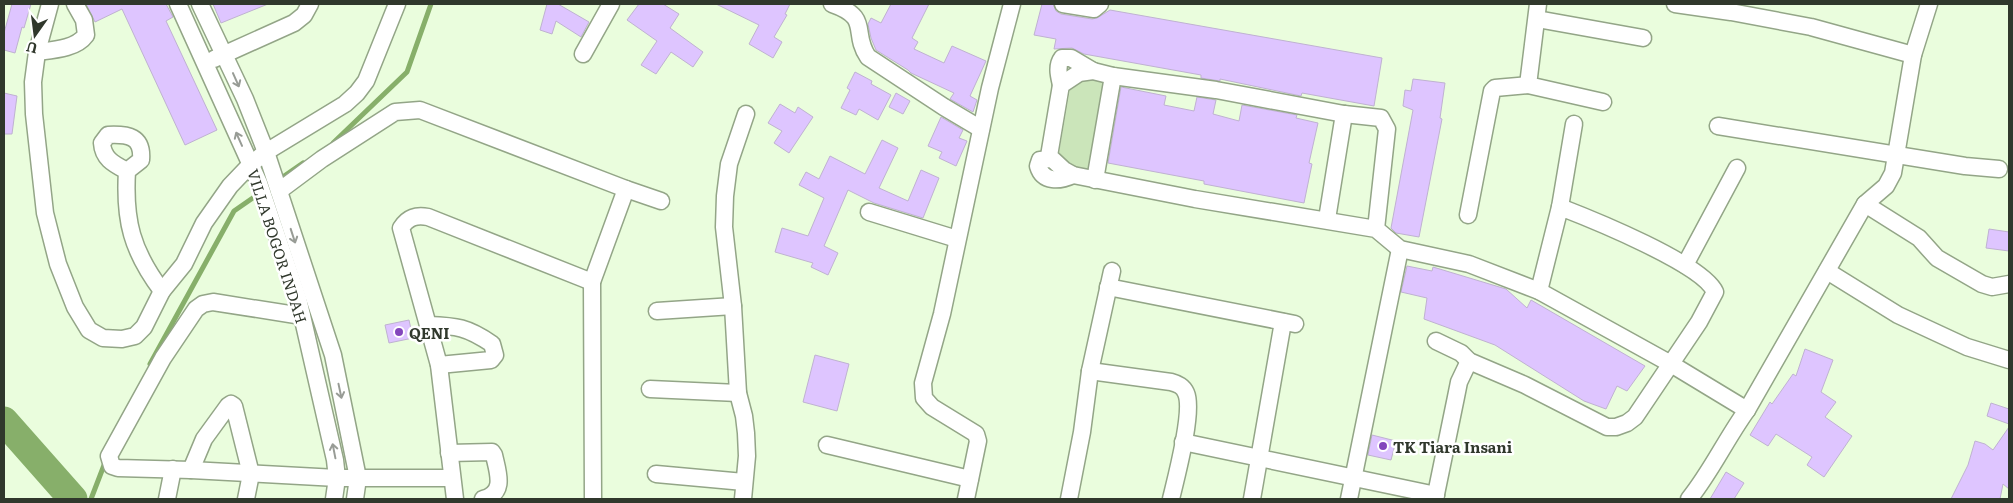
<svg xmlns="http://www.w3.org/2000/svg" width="2013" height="503" font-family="Literata,serif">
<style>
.green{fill:#cbe5ba}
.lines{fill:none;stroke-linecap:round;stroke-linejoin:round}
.stream{stroke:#87af6a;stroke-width:5}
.river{stroke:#87af6a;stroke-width:29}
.building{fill:#dec5ff;stroke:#bfb2d1}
.minor-casing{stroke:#93a587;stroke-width:19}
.minor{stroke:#fff;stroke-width:16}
.oneway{stroke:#989c96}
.poi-dot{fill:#8346bc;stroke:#fff;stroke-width:2}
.labels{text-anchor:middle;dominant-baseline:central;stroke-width:5;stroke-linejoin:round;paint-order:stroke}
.street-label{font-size:15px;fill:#30382c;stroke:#fff}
.poi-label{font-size:15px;font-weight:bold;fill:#30382c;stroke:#fff;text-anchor:start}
</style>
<rect width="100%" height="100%" fill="#eafddd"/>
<!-- green -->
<polygon class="green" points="1089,76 1105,80 1092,168 1070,172 1058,159 1070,90"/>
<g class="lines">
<!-- stream -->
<g class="stream">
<polyline points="333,143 407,72 431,4"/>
<polyline points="277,181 303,163"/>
<polyline points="150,364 234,211 260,193"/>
<polyline points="91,499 106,460"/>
</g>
<!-- river -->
<polyline class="river" points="4,421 73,499"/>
</g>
<!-- building -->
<g class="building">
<polygon points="12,4 31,4 24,28 22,27 15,53 4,50 4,33"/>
<polygon points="86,4 166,4 173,17 166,21 217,130 185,145 122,9 95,22"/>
<polygon points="213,4 268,4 221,23"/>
<polygon points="547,4 558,4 589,22 581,37 556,21 552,34 540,30"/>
<polygon points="639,4 663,4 679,14 670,28 703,52 693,67 671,52 656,74 641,65 657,41 627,20"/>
<polygon points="716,4 790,4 785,14 787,15 774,37 782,42 773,58 749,44 759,25"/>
<polygon points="891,4 929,4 912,38 918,42 914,49 944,63 952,46 986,61 970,96 977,100 973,112 950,99 954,93 911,73 908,70 876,50 871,38 868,24 871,18 881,23"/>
<polygon points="1042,4 1053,4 1056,11 1061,14 1092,19 1097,18 1110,10 1382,58 1374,106 1302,93 1301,96 1220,79 1220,81 1201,78 1201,75 1084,54 1072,48 1054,49 1056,39 1034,35"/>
<polygon points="855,72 872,81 871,84 891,95 878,120 859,109 856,115 841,108 850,90 847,88"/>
<polygon points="1413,79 1445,83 1440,118 1442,119 1419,237 1396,233 1391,228 1413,110 1403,106 1405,90 1411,91"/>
<polygon points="1121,87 1166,96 1164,105 1194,111 1197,97 1216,100 1213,114 1239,121 1242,105 1297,115 1296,118 1318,123 1309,163 1312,164 1304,203 1204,184 1204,181 1108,163"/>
<polygon points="4,93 17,96 12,134 4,134"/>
<polygon points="896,93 910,101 903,114 889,107"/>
<polygon points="780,104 795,113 798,107 813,117 789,153 774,143 782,131 768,123"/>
<polygon points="941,117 963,130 959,138 967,141 956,166 939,158 942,152 928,146"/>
<polygon points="882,140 898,148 879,188 908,201 921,170 939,178 923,218 874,203 848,190 824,246 838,253 828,275 811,267 813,263 775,252 782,228 808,236 824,198 799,185 806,172 819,179 830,156 865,174"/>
<polygon points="1989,229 2009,232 2009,251 1986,248"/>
<polygon points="1407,266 1432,271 1433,267 1506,289 1527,308 1531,300 1645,366 1627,391 1617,386 1606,409 1584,401 1495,345 1424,319 1427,298 1401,292"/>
<polygon points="409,320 413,338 389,343 385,325"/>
<polygon points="1805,349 1833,360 1821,392 1836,402 1825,417 1852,436 1824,477 1807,465 1812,457 1776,434 1768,446 1750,435 1770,402 1772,404 1793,374 1796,376"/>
<polygon points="815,355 849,364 837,411 803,402"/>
<polygon points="1991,403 2009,409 2009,424 1987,416"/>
<polygon points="2009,427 2009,489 2003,484 2000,499 1951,499 1968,465 1975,441 1985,444 1993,450"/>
<polygon points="1372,435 1396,441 1391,460 1368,455"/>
<polygon points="1726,472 1744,483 1734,499 1710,499"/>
</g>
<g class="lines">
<defs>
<g id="minor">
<polyline points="50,4 37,52 33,82 34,114 45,213 58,264 75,307 89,330 103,338 122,339 135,336 144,327 162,291 184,264 204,223 230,186 251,164 266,152 345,104 357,93 366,81 397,4"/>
<polyline points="178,4 259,183 298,298 335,460 337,478 334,499"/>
<polyline points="200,4 245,99 266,152 333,355 358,478 355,499"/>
<path d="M832 4C872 18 851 32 868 57L944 107 981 129"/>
<polyline points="1063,4 1094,9 1100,4"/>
<polyline points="1538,4 1528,85 1603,102"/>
<polyline points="1675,4 1731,12 1811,27 1913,55"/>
<polyline points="1537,19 1643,38"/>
<path d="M37 52C53 50 76 49 86 35L84 20 75 4"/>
<polyline points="583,54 611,4"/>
<polyline points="214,59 294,23 304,15 310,4"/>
<path d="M1061 85C1059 76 1056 66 1062 58H1071L1093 71"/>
<polyline points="1718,126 1965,166 1999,169"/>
<path d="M1051 159 1040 160 1038 166C1043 183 1060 181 1073 175"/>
<path d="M127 171C114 164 103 159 102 143L108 135C128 134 143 136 141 160L127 171C124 221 132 251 162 291"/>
<polyline points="1095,180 1113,76"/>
<polyline points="626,189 661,201"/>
<polyline points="279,191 322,159 395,112 420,110 626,189 592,282 593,499"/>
<polyline points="1865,204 1919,238 1937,258 1982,284 1992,287 2009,284"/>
<polyline points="1560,207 1574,124"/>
<polyline points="869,212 957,239"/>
<polyline points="1468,215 1492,91 1495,88 1528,85"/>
<polyline points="1327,219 1344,114"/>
<polyline points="1376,229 1387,129 1381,118 1344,114 1216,90 1113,76 1093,71 1079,73 1061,85 1049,156 1064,170 1073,175 1195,199 1376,229 1400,249 1469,264 1539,291 1671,364 1747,410"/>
<polyline points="1685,265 1737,168"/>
<polyline points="1827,271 1898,315 1967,347 2009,360"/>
<polyline points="1108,287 1295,324"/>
<polyline points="657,311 733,306"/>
<polyline points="302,316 213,302 203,304 196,309 163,358 109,456 112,466 118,468 191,470 337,478 451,478"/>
<path d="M428 325C457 326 467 327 492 344L495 355 491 360 439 365"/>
<path d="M1436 341 1461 353 1469 361 1525 385 1607 427H1616L1627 423 1635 417 1699 322 1715 292C1703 264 1591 219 1560 207L1539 291"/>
<path d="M1090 371 1171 382C1178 384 1183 386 1186 393 1194 411 1176 478 1171 499"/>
<polyline points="650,389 738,393"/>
<polyline points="1183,442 1436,495"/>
<polyline points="827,445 970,479"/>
<path d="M449 453 492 452 494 455C498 473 506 493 483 499"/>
<polyline points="191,470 204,439 228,406 231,404 234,406 251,474 246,499"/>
<polyline points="656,474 744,482"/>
<polyline points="167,499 173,469"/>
<path d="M455 499 439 365 401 228C408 217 416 215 428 217L592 282"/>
<polyline points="743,499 747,456 746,433 744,416 738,393 733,306 724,227 725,196 729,164 746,114"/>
<polyline points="966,499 978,441 976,434 932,407 924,398 923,383 942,314 990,88 1012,4"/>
<polyline points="1069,499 1082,432 1090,371 1112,271"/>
<polyline points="1252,499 1283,322"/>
<polyline points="1349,499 1400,249"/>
<polyline points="1435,499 1456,397 1459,382 1469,361"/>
<path d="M1689 499C1711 472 1726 439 1747 410L1865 204 1886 186 1893 173 1913 55 1929 4"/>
</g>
</defs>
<!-- minor casing -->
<use href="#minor" class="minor-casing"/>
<!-- minor -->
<use href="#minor" class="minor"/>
</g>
<!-- one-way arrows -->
<defs><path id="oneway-shaft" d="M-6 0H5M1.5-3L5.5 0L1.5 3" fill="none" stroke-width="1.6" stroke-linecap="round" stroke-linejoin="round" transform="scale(1.25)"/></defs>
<g class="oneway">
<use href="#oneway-shaft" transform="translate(236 80) rotate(66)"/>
<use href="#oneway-shaft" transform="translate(239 139) rotate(-114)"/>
<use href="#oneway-shaft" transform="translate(293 236) rotate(72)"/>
<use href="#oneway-shaft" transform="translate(340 391) rotate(78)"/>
<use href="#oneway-shaft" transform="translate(334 451) rotate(-101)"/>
</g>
<!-- markers -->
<g class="poi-dot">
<circle cx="399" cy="332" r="5"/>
<circle cx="1383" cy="446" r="5"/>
</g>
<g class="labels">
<!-- street labels -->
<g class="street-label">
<text transform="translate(278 246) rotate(72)">VILLA BOGOR INDAH</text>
</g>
<!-- poi labels -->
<g class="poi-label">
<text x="409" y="332">QENI</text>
<text x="1393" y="446">TK Tiara Insani</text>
</g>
</g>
<!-- border -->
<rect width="2013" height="503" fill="none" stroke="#30382c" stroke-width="10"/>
<!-- north arrow -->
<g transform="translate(35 35) rotate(194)" stroke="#ffffff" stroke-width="4" paint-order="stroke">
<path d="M0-4L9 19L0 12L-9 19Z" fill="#30382c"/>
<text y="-8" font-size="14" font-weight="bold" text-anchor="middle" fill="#30382c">U</text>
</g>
</svg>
